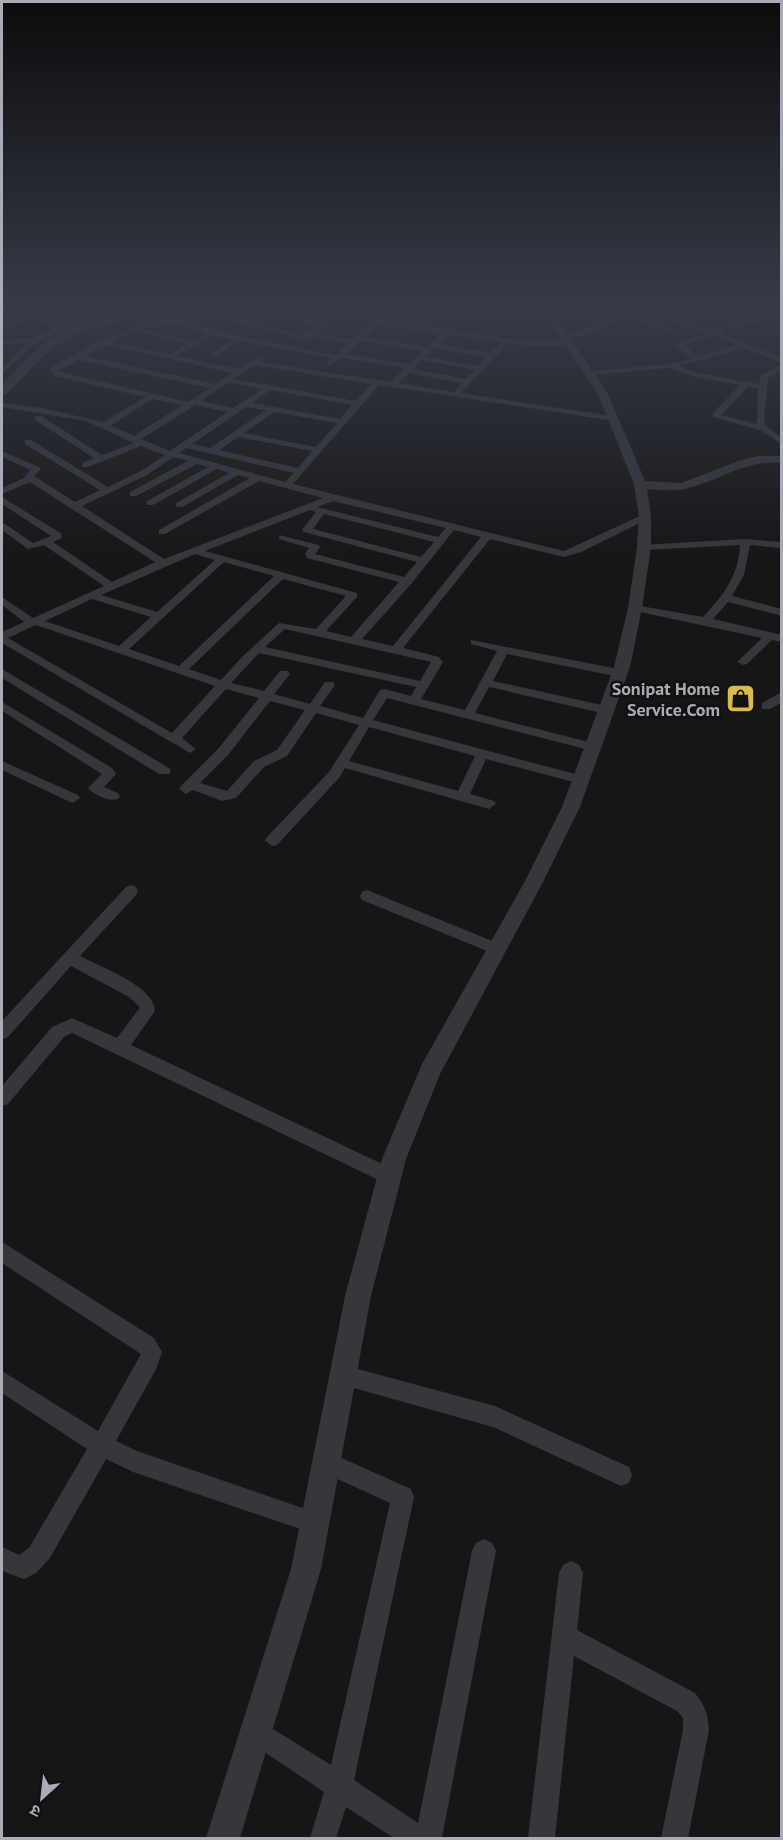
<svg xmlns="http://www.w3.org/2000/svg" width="783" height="1840" font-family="'PT Sans','Noto Sans Devanagari',sans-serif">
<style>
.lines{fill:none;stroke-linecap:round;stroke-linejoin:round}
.river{fill:#30363e;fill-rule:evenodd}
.minor{fill:#37373b;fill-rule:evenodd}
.tertiary{fill:#37373b;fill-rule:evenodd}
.labels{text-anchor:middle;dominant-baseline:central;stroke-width:5;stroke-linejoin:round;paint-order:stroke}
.poi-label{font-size:18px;font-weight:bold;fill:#a9abb5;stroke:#111012;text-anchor:end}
</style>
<rect width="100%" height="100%" fill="#161517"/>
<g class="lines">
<!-- river -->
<path class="river" d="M174 309H207L202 312C159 318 108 317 69 338 45 351 26 374 7 394L2 395V384C20 366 38 345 61 332 95 315 137 313 174 309Z"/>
<!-- minor -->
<g class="minor">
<polygon points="38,309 47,309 2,332 2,328"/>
<polygon points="71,309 81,309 53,321 63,324 115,313 168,309 98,320 67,327 37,342 2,374 2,368 27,343 2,344 2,340 33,338 56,327 43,323 43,319"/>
<path d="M261 309H272L320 323 336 312 307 309H396L384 321 421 326 438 309H445L428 327 521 340 569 341 573 343C560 350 524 345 508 343L461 393 612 416 616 419 615 421 379 385 293 484 564 551 642 515H648V519L581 552 564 557 490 539 403 648 439 657 443 662 421 699 465 710 497 651 471 644V640L623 670 625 673 619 677 507 654 493 681 606 706 612 710 606 714 489 687 475 713 597 744 599 747 597 750 593 751 387 698 373 720 586 777 588 780 586 783 581 784 486 759 470 794 494 801 496 804 489 809 345 768 339 778 277 845 272 846 265 841 267 837 329 772 359 725 316 713 287 756 264 767 236 798 222 801 193 790 186 794 179 789 181 786 218 749 259 698 226 689 182 738 196 749 190 753 2 643V632L24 622 2 605V597L33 618 104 586 44 545 28 549 2 530V523L5 524 33 543 51 536 2 504V497L62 534V538L53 542 112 582 155 562 30 482 2 494V488L24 478 30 470 2 457V451L39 467 41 469 34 476 75 502 100 490 25 444V440H31L108 487 141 471 165 455 141 446 88 467H82V463L94 458 35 420V416H41L102 455 134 443 86 421 2 407V403L42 408 104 422 145 397 54 376 49 370C69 354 148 316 174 319 189 321 204 329 219 329V332L335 355 349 343 310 337 303 340 200 313 204 311 302 335 316 326ZM345 313 382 315 353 340 315 333ZM172 323 207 333 193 341 142 329ZM380 324 441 334 427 347 365 337ZM134 331 137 332 187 344 169 354 113 342ZM214 335 232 340 213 352V356H216L239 341 332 358 326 364 330 366 342 358 405 368 391 382 260 362 265 358 261 356 238 369 176 356ZM448 335 501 342 490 353 438 344ZM361 341 423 351 409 364 346 354ZM107 345 233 373 215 384 85 356ZM434 348 487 357 478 366 426 357ZM79 360 210 388 188 402 57 371ZM422 360 474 370 466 379 413 369ZM255 365 371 384 356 401 234 379ZM409 373 462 383 454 392 398 383ZM229 382 262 389 233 408 201 401ZM270 390 352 405 340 419 252 403ZM153 399 182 405 134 436 111 425ZM196 405 228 412 170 451 141 439ZM246 407 266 410 210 448 192 444ZM274 412 337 423 316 447 244 433ZM238 437 312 451 298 468 219 450ZM186 448 294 473 285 482 179 453ZM173 457 188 461 130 492V496H136L197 464 208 467 147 501V505H153L217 469 229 473 176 503V507H182L238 475 250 478 159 530V534H165L259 481 323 498 164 559 82 506 147 475ZM333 501 446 528 438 537 317 507ZM310 510 316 512 302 530 304 532 417 562 404 577 315 554 320 547 319 545 279 535V539L309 548 305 554 307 558 399 582 351 637 326 631 357 597V593L205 551ZM324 514 434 542 421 557 313 529ZM454 530 481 537 393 646 362 639 412 583ZM195 554 215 560 157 612 101 595ZM224 562 274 576 179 666 129 649ZM283 579 346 596 316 629 279 623 242 657 221 680 189 669ZM92 599 151 617 119 646 45 621ZM36 625 215 686 172 733 8 638ZM285 629 431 662 420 681 265 647ZM259 653 416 687 411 696 384 689 380 690 363 718 320 706 335 685 333 682H325L310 704 274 694 290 674 288 671H280L264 691 231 683ZM270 701 305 710 277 750 254 761 227 791 200 783 228 755ZM369 727 475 756 458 791 349 761Z"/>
<polygon points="598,309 609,309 674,329 670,331 622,317 583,336 562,339 562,335 578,332 615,315"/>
<path d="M657 312 713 330 742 320 782 314V318L743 324 720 333 782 358V363L744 348 679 366 697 373 759 384 761 375 782 365V370L768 378 764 421 767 427 782 438V444L760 430 713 417V413L740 385 695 377 670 368 588 375V371H591L671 364 692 358 674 346 706 333 655 315ZM713 335 737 345 700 356 684 346ZM748 387 758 389 757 424 721 415Z"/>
<path d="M745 539 782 542V548L750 545 744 575 732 596 782 609V616L728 602 713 619 782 635V642L772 640 747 664 743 665 737 662 762 638 635 611 630 608 635 605 703 617C723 596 739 575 740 545L644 550 639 547 640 545Z"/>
<polygon points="2,669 169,768 171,771 169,774 159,774 2,678"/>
<polygon points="782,692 782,702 770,709 762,709 762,703"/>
<path d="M2 702 112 768 116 774 104 787 118 793 120 796 118 799C109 802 94 795 88 788L102 774 2 711Z"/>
<polygon points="2,761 78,795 80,798 73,803 68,801 2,770"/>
<path d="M131 885 136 887 138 891 136 895 80 956C100 967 155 986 155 1011L131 1045 395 1170 398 1176 395 1182 389 1185 383 1182 72 1033 64 1037 8 1104 2 1106V1086L52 1027 72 1018 117 1038 139 1009V1006L129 997 71 966 8 1037 2 1039V1021L126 887Z"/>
<polygon points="367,890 502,945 505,949 502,953 492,953 362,900 360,896 362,892"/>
<polygon points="2,1242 154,1338 162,1352 156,1369 116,1441 137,1451 323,1515 326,1523 323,1531 315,1534 133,1472 106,1459 50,1558 36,1573 24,1579 2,1571 2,1547 19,1555 29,1548 87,1449 2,1393 2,1371 98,1431 141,1354 2,1263"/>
<polygon points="343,1365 495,1406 629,1467 632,1475 629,1483 621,1486 493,1427 343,1385 336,1382 333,1375 336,1368"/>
<polygon points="326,1451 411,1489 414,1497 354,1780 418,1823 472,1551 476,1543 484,1539 492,1543 496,1551 442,1838 394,1838 346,1807 336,1838 310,1838 324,1792 248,1741 244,1732 248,1723 257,1719 331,1765 390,1503 318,1470 315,1462 318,1454"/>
<path d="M571 1561 579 1565 583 1573 577 1630 695 1693C705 1706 708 1714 709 1730L688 1838H661L683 1730V1718L677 1711 574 1656 555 1838H528L559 1573 563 1565Z"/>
</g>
<!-- tertiary -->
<path class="tertiary" d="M537 309H546L556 318 607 392 645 481 681 483 741 460 758 456H782V463C747 459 721 480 688 488 675 492 661 490 647 489L651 517V547L642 608 630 667 580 807 543 882 440 1074 406 1159 371 1296 321 1569 240 1838H206L291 1569 345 1296 382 1159 422 1064 525 881 562 807 614 667 628 608 637 547 639 517 634 484 597 392 550 322Z"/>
</g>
<!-- sky -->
<linearGradient id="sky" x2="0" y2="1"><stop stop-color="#0c0c0d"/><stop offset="0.54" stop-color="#363b47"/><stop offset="1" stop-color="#363b47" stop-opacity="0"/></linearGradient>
<rect width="783" height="567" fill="url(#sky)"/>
<!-- icons -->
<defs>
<symbol id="shop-square" viewBox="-11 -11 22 22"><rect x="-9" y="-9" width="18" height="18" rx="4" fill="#dabb4a" stroke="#111012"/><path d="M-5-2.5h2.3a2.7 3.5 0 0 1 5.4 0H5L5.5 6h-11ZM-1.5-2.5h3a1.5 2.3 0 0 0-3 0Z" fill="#111"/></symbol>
</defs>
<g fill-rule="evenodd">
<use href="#shop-square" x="724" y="682" width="33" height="33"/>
</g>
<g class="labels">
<!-- poi labels -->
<g class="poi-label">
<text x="720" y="688">Sonipat Home<tspan x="720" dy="21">Service.Com</tspan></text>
</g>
</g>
<!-- border -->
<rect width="783" height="1840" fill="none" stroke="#a9abb5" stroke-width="6"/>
<!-- north arrow -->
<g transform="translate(42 1798) rotate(207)" stroke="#111012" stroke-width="4.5" paint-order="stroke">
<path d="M0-4.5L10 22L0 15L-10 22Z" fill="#a9abb5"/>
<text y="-9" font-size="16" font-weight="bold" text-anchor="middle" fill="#a9abb5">उ</text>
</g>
</svg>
